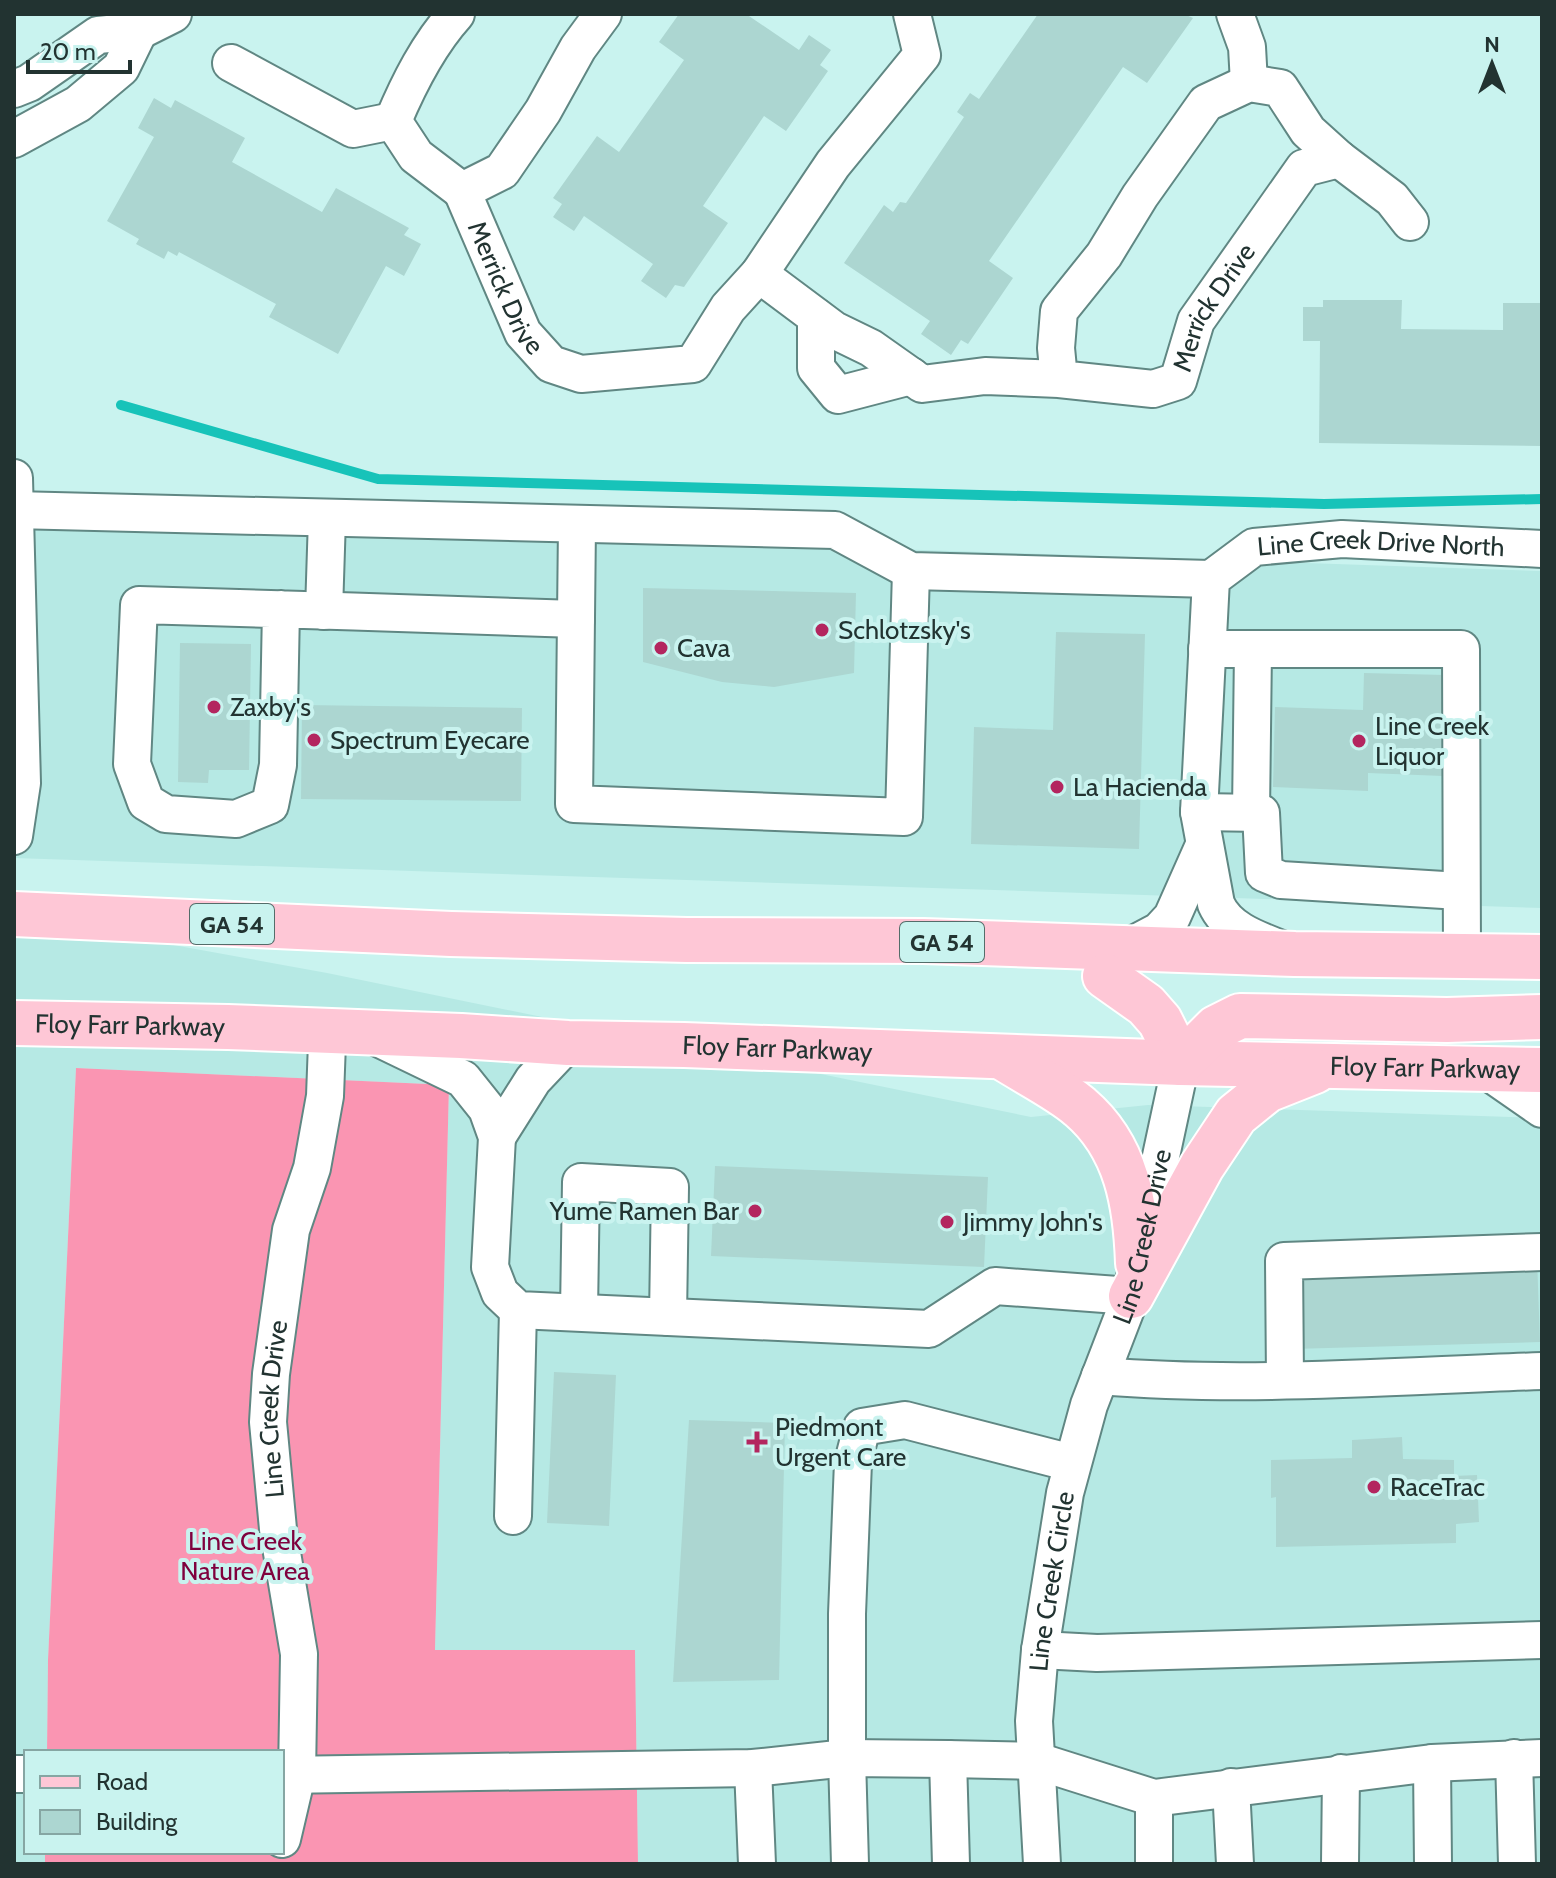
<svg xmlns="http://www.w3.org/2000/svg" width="1556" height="1878" font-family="Cabin,sans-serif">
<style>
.built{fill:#b6e9e4}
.forest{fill:#fa95b2}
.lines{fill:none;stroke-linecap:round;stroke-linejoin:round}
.stream{stroke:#17c3b9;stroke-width:10}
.building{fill:#acd6d1}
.minor-casing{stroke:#608783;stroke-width:40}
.major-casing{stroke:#fff;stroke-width:48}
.minor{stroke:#fff;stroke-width:36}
.major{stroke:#fec7d6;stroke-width:44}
.poi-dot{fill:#b3265f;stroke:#c9f3ef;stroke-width:3}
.labels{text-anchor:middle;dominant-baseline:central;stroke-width:8;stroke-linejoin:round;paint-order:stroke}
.shield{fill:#c9f3ef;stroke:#546d6a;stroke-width:2}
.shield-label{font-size:24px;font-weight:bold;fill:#223331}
.street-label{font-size:26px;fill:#223331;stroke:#c9f3ef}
.poi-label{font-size:26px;fill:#223331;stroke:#c9f3ef;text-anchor:start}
.park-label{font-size:26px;fill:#7f013d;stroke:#c9f3ef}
</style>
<rect width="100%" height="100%" fill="#c9f3ef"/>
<!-- built -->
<g class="built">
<polygon points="14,519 1542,571 1542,908 14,858"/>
<polygon points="14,916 327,973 1031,1117 1148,1105 1542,1118 1542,1864 638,1864 635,1650 435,1651 449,1085 76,1068 48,1660 47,1752 26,1752 26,1852 45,1852 45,1864 14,1864"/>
</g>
<!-- forest -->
<polygon class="forest" points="76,1068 449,1085 435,1650 635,1650 638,1864 45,1864 45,1852 282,1852 282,1752 47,1752 48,1660"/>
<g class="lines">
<!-- stream -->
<polyline class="stream" points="121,405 378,479 1324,504 1542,499"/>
</g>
<!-- building -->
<g class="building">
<polygon points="679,14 746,14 799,50 809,35 831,50 820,65 828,71 786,131 764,116 703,206 728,223 684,287 675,285 666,298 641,281 653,264 584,216 574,231 553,217 562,204 553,198 597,136 619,152 684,60 659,42"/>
<polygon points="1038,14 1184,14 1193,18 1147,83 1123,67 989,261 1013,278 968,344 961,340 951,355 921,334 930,321 844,263 884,205 893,212 900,202 906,203 964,117 957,112 970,93 979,99"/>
<polygon points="154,98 171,108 175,100 245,138 232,162 322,212 336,188 409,228 404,235 421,244 404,276 386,266 338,354 269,317 276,304 179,252 177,256 168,251 164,259 136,244 139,239 107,221 154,137 138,128"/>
<polygon points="1323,300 1402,300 1401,329 1503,330 1503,303 1542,303 1542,446 1319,443 1320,341 1303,341 1303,307 1323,307"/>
<polygon points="643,588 856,593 854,673 774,687 722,682 643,662"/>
<polygon points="1056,632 1145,634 1139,849 971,844 974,727 1053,730"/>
<polygon points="180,643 251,644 249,770 209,770 208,783 178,782"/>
<polygon points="1364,673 1445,675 1443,776 1368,773 1368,791 1273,787 1275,707 1363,710"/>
<polygon points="302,705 522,708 521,801 301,799"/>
<polygon points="715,1166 988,1177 984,1267 711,1256"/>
<polygon points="1537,1258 1540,1342 1292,1349 1290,1265"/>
<polygon points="554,1372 616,1375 609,1526 547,1523"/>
<polygon points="689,1420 785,1423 779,1680 673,1682"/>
<polygon points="1402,1437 1403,1459 1454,1460 1454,1476 1477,1475 1479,1522 1456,1524 1456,1543 1276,1547 1276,1497 1271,1498 1271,1460 1352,1458 1352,1440"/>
</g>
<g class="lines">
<defs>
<g id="minor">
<path d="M456 14C428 45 409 83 393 121L416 156 462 191 502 171 543 111 578 48 603 14"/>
<polyline points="1235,14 1247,47 1249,83"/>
<polyline points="231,63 353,129 393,121"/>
<polyline points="14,89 29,83 98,35 139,31 173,14"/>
<polyline points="14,139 78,104 121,68 139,31"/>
<polyline points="1339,159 1392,199 1410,222"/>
<path id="s1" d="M462 191 523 333 551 364 581 374 693 364 728 308 759 274 833 164 922 55 912 14"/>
<path id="s2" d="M759 274 834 330 871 348 922 384 985 376 1059 379 1153 389 1178 381 1196 321 1304 168 1339 159 1308 131 1280 88 1249 83 1206 103 1140 196 1104 255 1059 311 1056 348 1059 379"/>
<polyline points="816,317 816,368 838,395 911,376"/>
<polyline points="14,478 22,783 14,836"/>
<polyline points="14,510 835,530 911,571 1211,579"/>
<polyline points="577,524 574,804 904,817 911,571"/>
<path d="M281 609 278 765 270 805 236 819 166 814 146 802 132 764 139 605C285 609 430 614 576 619"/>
<polyline points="324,611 327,518"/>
<polyline points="1207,649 1461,649 1462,956"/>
<polyline points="1199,812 1261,813 1264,873 1281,880 1460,891"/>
<polyline points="1251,813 1253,649"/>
<polyline points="1125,949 1159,931 1172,917 1204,845"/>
<path id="s3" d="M1284 950C1259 940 1228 931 1216 904L1199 812 1211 579 1254 547 1342 539 1542 549"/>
<polyline points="376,1037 463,1079 487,1109 497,1137 490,1267 500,1293 518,1310 929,1329 995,1286 1131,1296"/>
<polyline points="1483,1068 1542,1109"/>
<polyline points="497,1137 533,1080 568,1043"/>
<polyline points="579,1312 581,1182 670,1187 668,1317"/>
<path d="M1100 1376C1247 1388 1395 1376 1542 1371"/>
<polyline points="1285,1380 1284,1261 1542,1252"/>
<polyline points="513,1516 518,1310"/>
<polyline points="1040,1650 1097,1653 1542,1640"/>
<polyline points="1514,1758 1517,1864"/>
<polyline points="948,1759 951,1864"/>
<polyline points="1432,1763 1433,1864"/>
<polyline points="753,1768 757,1864"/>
<polyline points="14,1774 26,1774"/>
<polyline points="282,1775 753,1768 847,1758 948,1759 1037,1761 1154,1798 1432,1763 1542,1758"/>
<polyline points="1231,1787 1235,1864"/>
<polyline points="1154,1798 1154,1864"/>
<path id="s4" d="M282 1839 297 1775 299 1654 278 1529 268 1422 271 1374 291 1230 312 1168 325 1096 327 1043 333 1031"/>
<polyline points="850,1864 847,1758 847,1614 853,1462 862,1427 905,1420 1072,1463"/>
<path id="s5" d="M1042 1864 1034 1721 1040 1650 1065 1493 1089 1405 1131 1296 1181 1063"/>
<polyline points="1340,1864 1341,1773"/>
</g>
<g id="major">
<polyline points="14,914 451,934 687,940 923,941 1295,954 1542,957"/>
<polyline points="1105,976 1146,1005 1160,1021 1181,1063"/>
<path id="s6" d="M14 1023 228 1027 461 1036 568 1043 684 1045 1181 1063 1542 1070"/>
<path d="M1002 1057C1025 1072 1061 1090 1080 1107 1127 1147 1136 1205 1138 1263"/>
<polyline points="1181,1063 1216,1028 1240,1016 1447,1020 1542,1017"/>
<polyline points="1131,1296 1202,1166 1236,1115 1267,1090 1315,1071"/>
</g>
</defs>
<!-- minor casing -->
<use href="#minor" class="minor-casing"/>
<!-- major casing -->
<use href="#major" class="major-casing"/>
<!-- minor -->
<use href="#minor" class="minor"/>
<!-- major -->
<use href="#major" class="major"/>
</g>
<!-- markers -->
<g class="poi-dot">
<circle cx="822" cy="630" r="8"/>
<circle cx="661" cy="648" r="8"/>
<circle cx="214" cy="707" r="8"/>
<circle cx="314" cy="740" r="8"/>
<circle cx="1359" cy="741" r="8"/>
<circle cx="1057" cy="787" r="8"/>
<circle cx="755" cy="1211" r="8"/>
<circle cx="947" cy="1222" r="8"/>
<path d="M753 1430h8v8h8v8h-8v8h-8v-8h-8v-8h8z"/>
<circle cx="1374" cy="1487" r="8"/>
</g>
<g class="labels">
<!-- shield labels -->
<g class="shield">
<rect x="190" y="904" width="84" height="40" rx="6"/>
<rect x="900" y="922" width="84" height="40" rx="6"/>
</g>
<g class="shield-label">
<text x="232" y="924">GA 54</text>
<text x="942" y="942">GA 54</text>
</g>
<!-- street labels -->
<g class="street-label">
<text stroke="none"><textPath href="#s1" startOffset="106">Merrick Drive</textPath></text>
<text stroke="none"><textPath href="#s2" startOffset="538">Merrick Drive</textPath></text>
<text stroke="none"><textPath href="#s3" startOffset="592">Line Creek Drive North</textPath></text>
<text stroke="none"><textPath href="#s6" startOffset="116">Floy Farr Parkway</textPath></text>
<text stroke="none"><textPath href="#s6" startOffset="764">Floy Farr Parkway</textPath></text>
<text stroke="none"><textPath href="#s6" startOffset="1412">Floy Farr Parkway</textPath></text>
<text stroke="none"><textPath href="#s5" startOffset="642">Line Creek Drive</textPath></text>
<text stroke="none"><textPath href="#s4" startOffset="434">Line Creek Drive</textPath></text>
<text stroke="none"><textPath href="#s5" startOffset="284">Line Creek Circle</textPath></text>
</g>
<!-- poi labels -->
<g class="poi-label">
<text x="838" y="630">Schlotzsky's</text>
<text x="677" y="648">Cava</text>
<text x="230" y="707">Zaxby's</text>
<text x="1375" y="726">Line Creek<tspan x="1375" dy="30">Liquor</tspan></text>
<text x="330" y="740">Spectrum Eyecare</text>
<text x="1073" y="787">La Hacienda</text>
<text x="739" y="1211" text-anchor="end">Yume Ramen Bar</text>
<text x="963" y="1222">Jimmy John's</text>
<text x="775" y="1427">Piedmont<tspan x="775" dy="30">Urgent Care</tspan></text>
<text x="1390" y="1487">RaceTrac</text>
</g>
<!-- park labels -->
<g class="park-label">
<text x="245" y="1541">Line Creek<tspan x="245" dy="30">Nature Area</tspan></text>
</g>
</g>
<!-- border -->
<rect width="1556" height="1878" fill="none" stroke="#223331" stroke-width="32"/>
<!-- legend -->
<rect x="24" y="1750" width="260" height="104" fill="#c9f3ef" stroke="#86a6a3" stroke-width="2"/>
<rect x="40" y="1776" width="40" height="12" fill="#fec7d6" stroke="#86a6a3" stroke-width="2"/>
<text x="96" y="1790" font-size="24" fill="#223331">Road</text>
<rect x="40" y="1810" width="40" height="24" fill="#acd6d1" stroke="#86a6a3" stroke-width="2"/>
<text x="96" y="1830" font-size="24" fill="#223331">Building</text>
<!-- north arrow -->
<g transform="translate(1492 64)" stroke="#c9f3ef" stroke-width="6" paint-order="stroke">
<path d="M0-6L14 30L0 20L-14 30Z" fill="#223331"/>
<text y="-12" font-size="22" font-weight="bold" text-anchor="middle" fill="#223331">N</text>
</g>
<!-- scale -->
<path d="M28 60v12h102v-12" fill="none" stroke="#223331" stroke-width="4"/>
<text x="40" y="60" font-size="24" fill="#223331" stroke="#c9f3ef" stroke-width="6" paint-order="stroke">20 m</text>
</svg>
